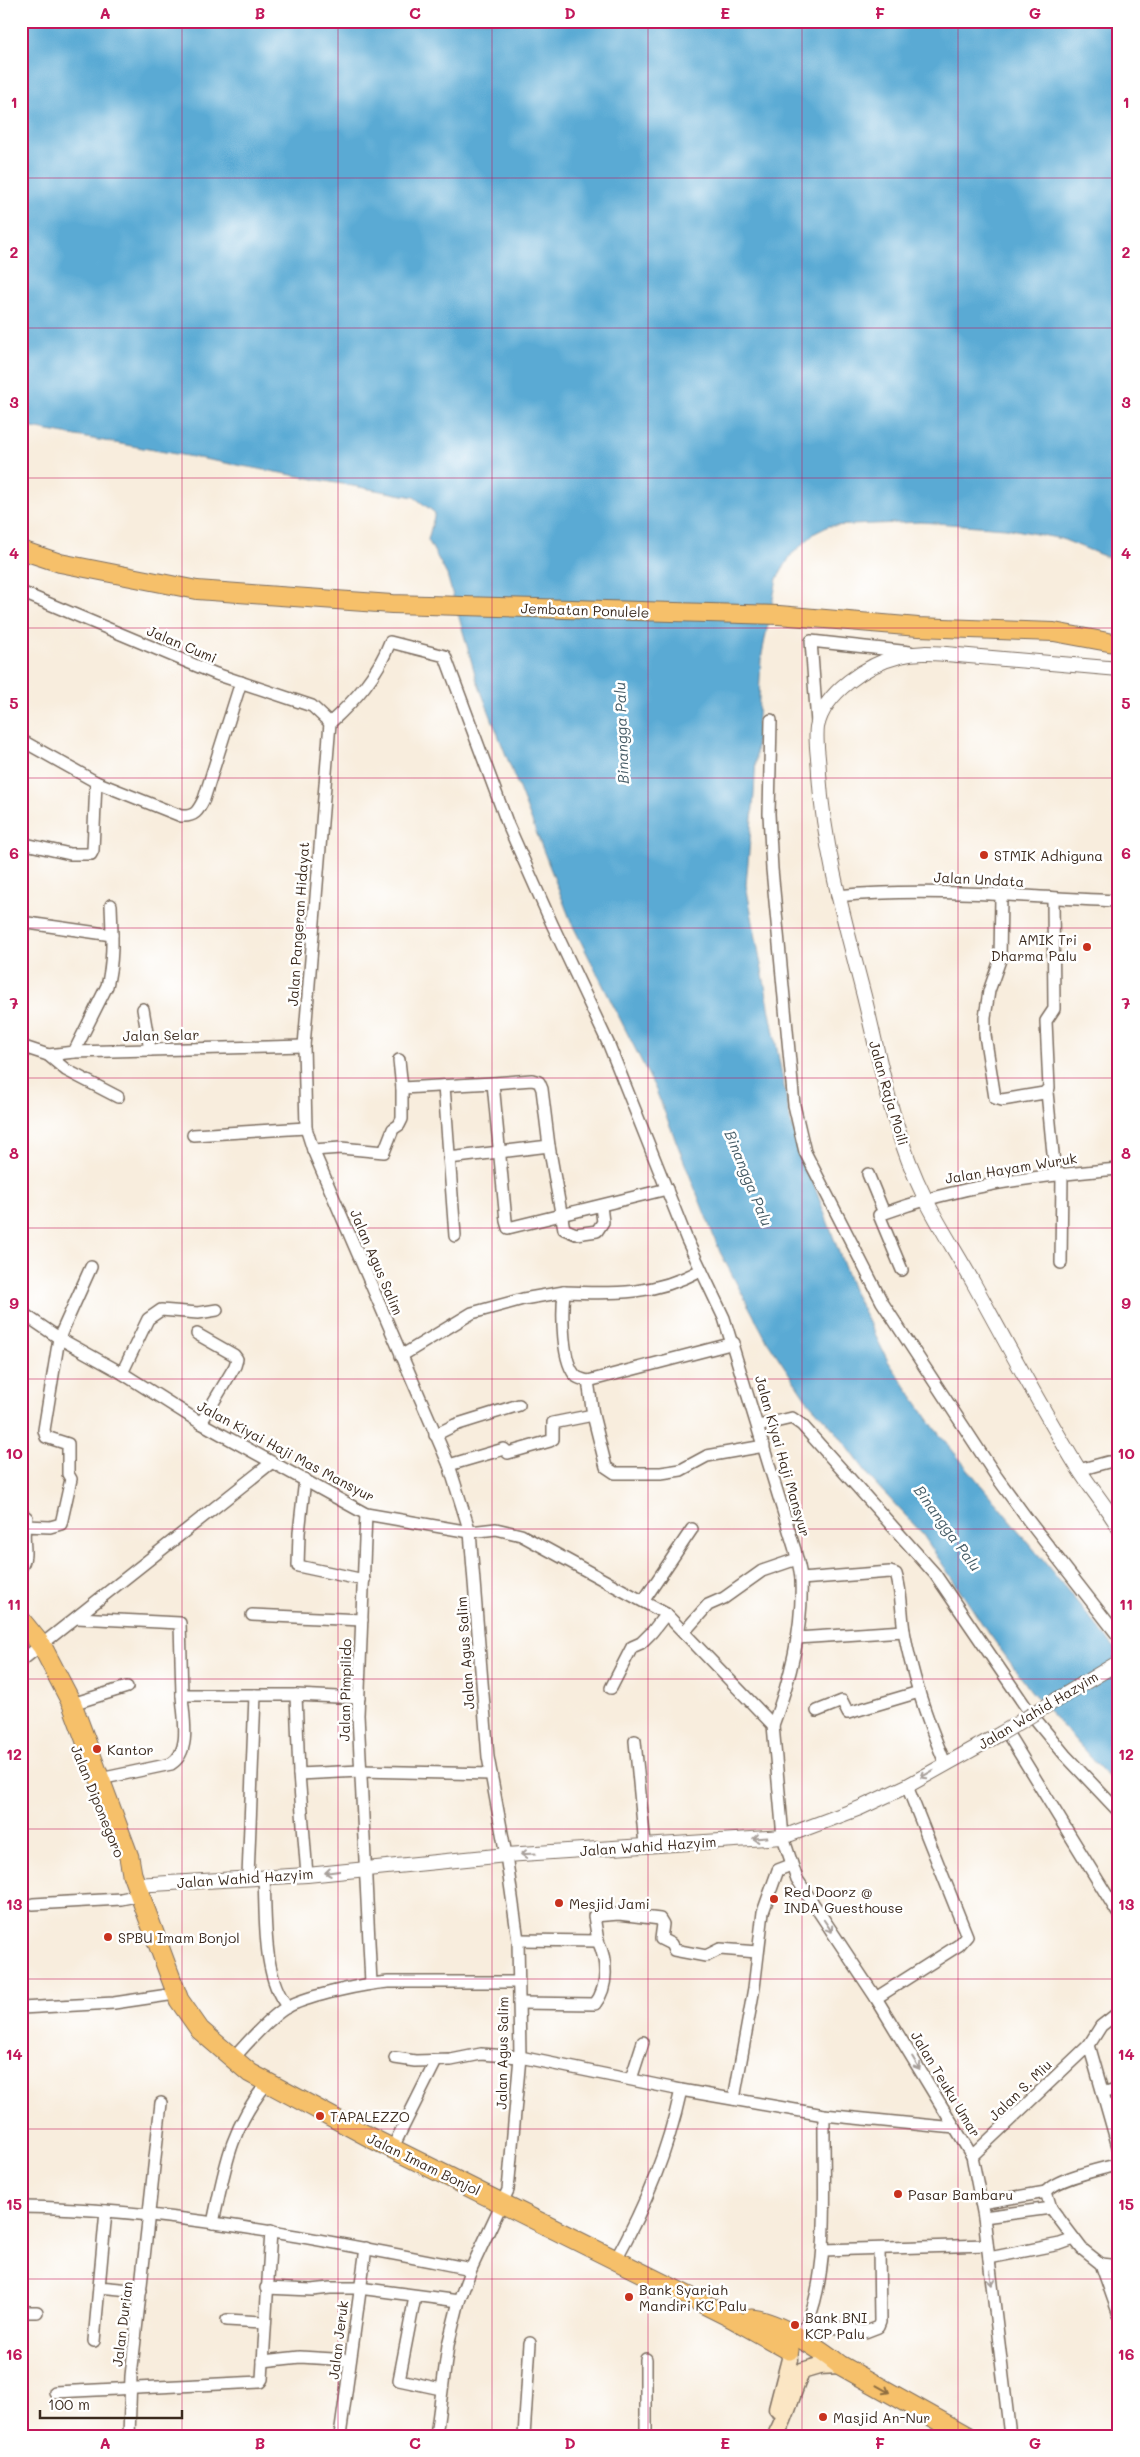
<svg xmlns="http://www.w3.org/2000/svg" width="1140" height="2457" font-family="Mali,sans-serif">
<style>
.water{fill:#5aaad4;stroke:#4a6a79}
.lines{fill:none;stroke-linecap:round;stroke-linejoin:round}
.minor-casing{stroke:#7d6e61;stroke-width:14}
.tertiary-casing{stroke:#7d6e61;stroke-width:16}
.secondary-casing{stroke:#7d6e61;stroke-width:19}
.primary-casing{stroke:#7d6e61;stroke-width:20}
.trunk-casing{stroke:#7d6e61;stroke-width:21}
.minor{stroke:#fff;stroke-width:11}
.tertiary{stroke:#fff;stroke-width:14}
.secondary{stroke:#fbe6c4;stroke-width:16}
.primary{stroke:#f6c06b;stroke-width:18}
.trunk{stroke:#f6c06b;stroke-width:19}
.tertiary-bridge-casing{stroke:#7d6e61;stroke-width:16;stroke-linecap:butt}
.tertiary-bridge{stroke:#fff;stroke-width:14}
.oneway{stroke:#a79f9a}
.oneway2{stroke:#8f6e41}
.grid{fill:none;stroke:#c2185b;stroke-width:1;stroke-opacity:0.55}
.poi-dot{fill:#c8321e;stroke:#fff;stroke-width:2}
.labels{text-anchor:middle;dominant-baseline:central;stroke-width:5;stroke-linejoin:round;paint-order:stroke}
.street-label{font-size:14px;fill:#3b2a1e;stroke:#fff}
.poi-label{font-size:14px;fill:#3b2a1e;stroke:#fff;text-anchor:start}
.water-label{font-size:15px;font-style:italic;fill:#475d67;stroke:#fff}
.neatline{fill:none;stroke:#c2185b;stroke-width:2}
.grid-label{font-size:16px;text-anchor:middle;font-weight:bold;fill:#c2185b}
</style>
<rect width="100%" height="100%" fill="#fff"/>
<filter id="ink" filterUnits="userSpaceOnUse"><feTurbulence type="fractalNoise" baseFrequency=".02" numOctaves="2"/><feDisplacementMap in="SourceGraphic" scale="10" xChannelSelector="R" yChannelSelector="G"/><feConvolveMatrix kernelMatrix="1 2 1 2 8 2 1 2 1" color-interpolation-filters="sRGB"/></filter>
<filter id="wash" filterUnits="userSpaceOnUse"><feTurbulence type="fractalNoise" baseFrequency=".0096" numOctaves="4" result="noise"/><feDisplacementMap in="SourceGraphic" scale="20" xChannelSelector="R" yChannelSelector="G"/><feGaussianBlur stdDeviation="1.12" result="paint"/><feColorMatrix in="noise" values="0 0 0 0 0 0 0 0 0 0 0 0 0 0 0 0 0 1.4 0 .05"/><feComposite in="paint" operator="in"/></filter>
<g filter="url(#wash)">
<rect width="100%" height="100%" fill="#f8eddd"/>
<!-- water -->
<polygon class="water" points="21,21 1119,21 1119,562 1062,539 1006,528 921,522 829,526 815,533 791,555 777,579 761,659 754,795 746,885 791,1123 853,1290 888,1361 935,1429 1119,1653 1119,1789 1031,1691 985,1628 921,1532 873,1481 837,1433 806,1399 766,1339 720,1252 655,1088 572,924 477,681 447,575 428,540 435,513 414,497 21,426"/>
</g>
<g filter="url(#ink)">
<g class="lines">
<defs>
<g id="minor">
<polyline points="21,592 216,674 312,706 330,723"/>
<polyline points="771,720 769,814 772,869 794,1105 805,1152 882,1302 996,1476 1028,1520 1119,1637"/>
<polyline points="330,723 304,1046 306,1128 313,1150 449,1465 470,1532 488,1757 506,1855 518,1940 520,2057 508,2190 471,2269 459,2301 448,2345 436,2436"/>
<path d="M330 723C356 699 377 676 390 642L445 656 508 825 552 924 609 1045 687 1240 724 1318 795 1550C797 1560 801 1570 801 1580 803 1629 790 1680 773 1725"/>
<polyline points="817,723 811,641 910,652"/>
<polyline points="21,740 96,782 93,850 91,854 70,854 21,843"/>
<path d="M96 782 181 816C195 817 198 811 204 799L241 682"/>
<path d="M837 896C931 887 1025 897 1119 901"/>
<polyline points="1001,896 1000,960 989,991 985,1017 985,1035 995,1098 1002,1100 1044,1093 1049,1088 1046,1021 1054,1009 1053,898"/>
<polyline points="21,922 112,935"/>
<polyline points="143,1009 150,1050"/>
<polyline points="21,1046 48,1055 74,1052 304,1046"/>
<path d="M74 1052 107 986C114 959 112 933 111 905"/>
<polyline points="48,1055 66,1070 118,1097"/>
<polyline points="444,1086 455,1236"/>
<polyline points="402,1088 493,1083 506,1221 508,1228 667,1189"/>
<polyline points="1047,1092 1055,1174"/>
<polyline points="193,1135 306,1128"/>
<polyline points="549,1146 564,1229 576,1234 597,1231 603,1222 601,1206"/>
<polyline points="313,1150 341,1148 384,1152 393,1129 399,1125 402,1119 402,1088 399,1060"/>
<polyline points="449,1158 549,1146 542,1089 539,1082 532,1080 493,1083"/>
<polyline points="868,1174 884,1213"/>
<polyline points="1061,1263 1062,1174"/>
<path d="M902 1270 879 1215C961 1185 1033 1176 1119 1169"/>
<path d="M564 1292C615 1294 655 1295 701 1270"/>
<polyline points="21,1312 59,1338 122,1373 201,1423 366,1514 470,1532 496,1529 521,1535 666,1614 773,1725 783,1837 797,1879 876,1998 972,2156 984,2217 1010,2436"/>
<polyline points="197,1334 234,1355 237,1359 235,1366 201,1423"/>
<path d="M401 1356 472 1313 523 1299 564 1292C562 1311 561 1364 577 1377 580 1379 585 1380 588 1381L593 1415 606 1467 615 1473H661L681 1470 707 1456 764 1446"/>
<polyline points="122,1373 148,1319 161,1310 198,1313 217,1310"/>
<polyline points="588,1381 734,1343"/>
<polyline points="758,1426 792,1418 802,1425 935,1574 1028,1710 1065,1755 1119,1812"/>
<polyline points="435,1435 455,1425 519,1405"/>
<polyline points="449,1465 504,1449 508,1453 550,1441 553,1439 553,1423 593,1415"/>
<polyline points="1079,1470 1108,1462 1119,1462"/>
<polyline points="305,1479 299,1533 298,1566 364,1580"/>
<polyline points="21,1513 27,1518 25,1526"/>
<polyline points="366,1514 358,1715 371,1983"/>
<path d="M21 1567C29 1555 22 1542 25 1526L50 1527 61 1524 71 1479 68 1474V1444L46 1437 44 1430 59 1338 91 1267"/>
<path d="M801 1579 890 1572 896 1574C902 1592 901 1612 904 1631 912 1677 927 1720 945 1763"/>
<polyline points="644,1600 692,1529"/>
<polyline points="252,1615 362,1620"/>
<polyline points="77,1618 180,1623 182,1695"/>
<polyline points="684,1632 708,1605 724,1598 762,1571 797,1559"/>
<polyline points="797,1638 904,1631"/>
<polyline points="21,1661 271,1463"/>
<polyline points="611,1688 632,1647 641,1643 652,1632 666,1614"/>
<polyline points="255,1695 296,1695"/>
<polyline points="72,1704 127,1687"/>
<polyline points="817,1711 842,1701 848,1713 919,1692"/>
<polyline points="1006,1731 1119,1915"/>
<polyline points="635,1741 645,1845"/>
<polyline points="299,1774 360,1771 491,1774"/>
<path d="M100 1779 171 1764C192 1751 183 1716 182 1695H255L248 1877"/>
<polyline points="307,1875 299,1774 296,1695 359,1698"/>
<path d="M264 1877C266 1914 262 1978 288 2007"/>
<polyline points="33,1904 121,1899 140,1895"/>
<polyline points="518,1940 598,1941 594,1916 619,1914 660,1919 663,1924 661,1939 671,1944 674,1950 706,1956 720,1949 757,1952"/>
<polyline points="876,1998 959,1945 967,1936 907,1786"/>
<path d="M519 2003 595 2004C609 1986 607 1960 598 1941"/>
<polyline points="21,2008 114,2003 175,1994"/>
<polyline points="1119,2012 1101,2026 1089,2045 1119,2150"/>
<polyline points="395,2058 415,2061 451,2060 481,2054 520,2057 681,2090 824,2115 955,2128"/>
<path d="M233 2059C245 2045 273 2014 289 2006 312 1995 363 1984 388 1982H518"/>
<polyline points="631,2079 643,2042"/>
<polyline points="1103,2093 1119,2088"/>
<polyline points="734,2099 754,1988 763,1912 778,1870 791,1865"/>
<polyline points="392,2149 436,2061"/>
<polyline points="972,2156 1089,2045"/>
<path d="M1119 2164C1102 2169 1056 2178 1046 2192L1051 2208 1082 2249 1101 2264 1119 2315"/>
<polyline points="981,2203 1046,2192"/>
<path d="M21 2207C173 2209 323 2240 471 2269"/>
<polyline points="106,2211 99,2287 141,2291"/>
<polyline points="984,2217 1051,2208"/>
<path d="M213 2223C225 2167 230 2129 267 2083"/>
<polyline points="823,2250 987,2245"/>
<polyline points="989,2258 1060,2244 1074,2239"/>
<path d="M615 2261C646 2204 667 2154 681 2090"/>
<polyline points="1101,2264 1119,2266"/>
<polyline points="266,2288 312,2290 330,2288 359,2288 459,2301"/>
<polyline points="415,2297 399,2380 441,2389"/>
<polyline points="21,2312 37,2312"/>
<polyline points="227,2320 264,2322"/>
<polyline points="807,2323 865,2332 878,2327 880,2322 879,2249"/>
<path d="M795 2340C799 2334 805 2328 808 2321 831 2266 823 2176 824 2115"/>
<polyline points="94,2341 99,2287"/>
<polyline points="646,2359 646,2436"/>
<polyline points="263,2361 300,2357 350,2360"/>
<polyline points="55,2392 260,2382 262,2379 271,2231"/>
<polyline points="129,2436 131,2376 161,2103"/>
<polyline points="340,2436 366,2248"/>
<polyline points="524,2436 530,2343"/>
</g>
<g id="tertiary">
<path d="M1119 669 946 654C931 653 916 652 900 656 868 664 824 692 817 727 815 742 819 759 819 774 824 850 845 922 864 996 881 1065 893 1134 925 1198 940 1228 958 1255 974 1284 1008 1346 1041 1408 1078 1468 1091 1489 1107 1507 1119 1528"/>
<polyline points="135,1885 307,1875 506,1855 783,1837 860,1808 907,1786 1000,1734"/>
</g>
<g id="secondary">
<polyline points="777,2409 790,2359 789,2350"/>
<path d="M777 2433C788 2413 792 2391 802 2371L819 2366 840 2365"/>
</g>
<polyline id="primary" points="21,550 60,563 197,590 392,604 779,615 918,627 1054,632 1119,644"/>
<g id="trunk">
<polyline points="21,1620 42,1646 72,1704 129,1857 132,1874 179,2000 200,2030 250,2073 373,2139 732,2318 789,2350"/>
<path d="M751 2319C776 2321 821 2349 840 2365L967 2436"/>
</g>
</defs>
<!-- minor casing -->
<use href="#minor" class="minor-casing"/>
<!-- tertiary casing -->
<use href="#tertiary" class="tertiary-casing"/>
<!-- secondary casing -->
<use href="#secondary" class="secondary-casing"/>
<!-- primary casing -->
<use href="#primary" class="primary-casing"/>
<!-- trunk casing -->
<use href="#trunk" class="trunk-casing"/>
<!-- minor -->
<use href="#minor" class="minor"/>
<!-- tertiary -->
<use href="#tertiary" class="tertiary"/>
<!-- secondary -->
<use href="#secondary" class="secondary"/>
<!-- primary -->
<use href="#primary" class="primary"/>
<!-- trunk -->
<use href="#trunk" class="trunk"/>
<defs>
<polyline id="tertiary-bridge" points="1000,1734 1119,1662"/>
</defs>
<!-- tertiary-bridge casing -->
<use href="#tertiary-bridge" class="tertiary-bridge-casing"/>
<!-- tertiary-bridge -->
<use href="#tertiary-bridge" class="tertiary-bridge"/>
</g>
<!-- one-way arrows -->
<defs><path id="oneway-shaft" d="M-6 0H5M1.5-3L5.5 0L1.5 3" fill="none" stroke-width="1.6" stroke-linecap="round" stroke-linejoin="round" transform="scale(1.25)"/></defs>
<g class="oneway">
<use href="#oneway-shaft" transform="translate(927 1774) rotate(149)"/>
<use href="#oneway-shaft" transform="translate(760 1838) rotate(176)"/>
<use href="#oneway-shaft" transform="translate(528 1854) rotate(177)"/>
<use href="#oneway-shaft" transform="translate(332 1872) rotate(173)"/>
<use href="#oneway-shaft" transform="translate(828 1926) rotate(56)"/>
<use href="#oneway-shaft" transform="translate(916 2063) rotate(59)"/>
<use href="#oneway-shaft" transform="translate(991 2278) rotate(83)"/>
</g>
<use class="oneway2" href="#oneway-shaft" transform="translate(883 2389) rotate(29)"/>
</g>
<!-- grid -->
<path class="grid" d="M182 21V2436M338 21V2436M492 21V2436M648 21V2436M802 21V2436M958 21V2436M21 178H1119M21 328H1119M21 478H1119M21 628H1119M21 778H1119M21 928H1119M21 1078H1119M21 1228H1119M21 1379H1119M21 1529H1119M21 1679H1119M21 1829H1119M21 1979H1119M21 2129H1119M21 2279H1119"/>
<!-- markers -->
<g class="poi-dot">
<circle cx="984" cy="855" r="5"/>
<circle cx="1087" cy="947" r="5"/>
<circle cx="97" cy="1749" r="5"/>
<circle cx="774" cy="1899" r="5"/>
<circle cx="559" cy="1903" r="5"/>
<circle cx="108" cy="1937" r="5"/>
<circle cx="320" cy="2116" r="5"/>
<circle cx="898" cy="2194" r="5"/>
<circle cx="629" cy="2297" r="5"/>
<circle cx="795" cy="2325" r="5"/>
<circle cx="823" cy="2417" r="5"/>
</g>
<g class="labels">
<!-- street labels -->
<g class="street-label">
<text transform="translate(585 610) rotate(2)">Jembatan Ponulele</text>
<text transform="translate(182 644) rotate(23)">Jalan Cumi</text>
<text transform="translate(979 879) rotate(3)">Jalan Undata</text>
<text transform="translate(298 924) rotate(-86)">Jalan Pangeran Hidayat</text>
<text transform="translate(161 1035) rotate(-1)">Jalan Selar</text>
<text transform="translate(889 1093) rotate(74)">Jalan Raja Moili</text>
<text transform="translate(1011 1168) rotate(-9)">Jalan Hayam Wuruk</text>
<text transform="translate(377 1262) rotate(67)">Jalan Agus Salim</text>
<text transform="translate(286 1451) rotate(28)">Jalan Kiyai Haji Mas Mansyur</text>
<text transform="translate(783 1456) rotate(74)">Jalan Kiyai Haji Mansyur</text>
<text transform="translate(465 1653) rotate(-94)">Jalan Agus Salim</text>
<text transform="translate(345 1690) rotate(-89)">Jalan Pimpilido</text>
<text transform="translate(1038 1710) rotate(-31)">Jalan Wahid Hazyim</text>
<text transform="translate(98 1801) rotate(68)">Jalan Diponegoro</text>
<text transform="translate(648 1846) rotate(-4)">Jalan Wahid Hazyim</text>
<text transform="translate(245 1878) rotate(-4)">Jalan Wahid Hazyim</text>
<text transform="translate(502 2053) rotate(-89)">Jalan Agus Salim</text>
<text transform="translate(946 2084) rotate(59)">Jalan Teuku Umar</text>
<text transform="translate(1020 2090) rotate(-44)">Jalan S. Miu</text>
<text transform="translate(424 2164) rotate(26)">Jalan Imam Bonjol</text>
<text transform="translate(122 2324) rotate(-83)">Jalan Durian</text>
<text transform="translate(338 2340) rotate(-83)">Jalan Jeruk</text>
</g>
<!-- poi labels -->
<g class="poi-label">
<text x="994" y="855">STMIK Adhiguna</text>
<text x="1077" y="939" text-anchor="end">AMIK Tri<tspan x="1077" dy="16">Dharma Palu</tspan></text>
<text x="107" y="1749">Kantor</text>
<text x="784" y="1891">Red Doorz @<tspan x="784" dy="16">INDA Guesthouse</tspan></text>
<text x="569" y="1903">Mesjid Jami</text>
<text x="118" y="1937">SPBU Imam Bonjol</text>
<text x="330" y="2116">TAPALEZZO</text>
<text x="908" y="2194">Pasar Bambaru</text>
<text x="639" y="2289">Bank Syariah<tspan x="639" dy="16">Mandiri KC Palu</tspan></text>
<text x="805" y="2317">Bank BNI<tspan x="805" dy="16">KCP Palu</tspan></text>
<text x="833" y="2417">Masjid An-Nur</text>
</g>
<!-- water labels -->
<g class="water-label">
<text transform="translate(621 733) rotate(-92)">Binangga Palu</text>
<text transform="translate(749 1178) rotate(68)">Binangga Palu</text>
<text transform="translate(948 1528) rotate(54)">Binangga Palu</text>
</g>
</g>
<!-- margin -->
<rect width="1140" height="2457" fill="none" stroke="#fff" stroke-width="55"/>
<!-- scale -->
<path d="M40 2410v8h142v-8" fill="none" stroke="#3b2a1e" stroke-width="2.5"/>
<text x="48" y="2410" font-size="15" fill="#3b2a1e" stroke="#ffffff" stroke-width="4" paint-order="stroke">100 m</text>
<rect x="28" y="28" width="1084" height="2402" class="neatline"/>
<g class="grid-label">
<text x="105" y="19">A</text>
<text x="260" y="19">B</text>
<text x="415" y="19">C</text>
<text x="570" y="19">D</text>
<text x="725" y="19">E</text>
<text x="880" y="19">F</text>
<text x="1035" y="19">G</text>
<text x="14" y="108">1</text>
<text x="1126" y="108">1</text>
<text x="14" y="258">2</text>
<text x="1126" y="258">2</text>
<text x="14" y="408">3</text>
<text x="1126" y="408">3</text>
<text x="14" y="559">4</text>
<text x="1126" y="559">4</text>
<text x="14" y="709">5</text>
<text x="1126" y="709">5</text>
<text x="14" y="859">6</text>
<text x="1126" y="859">6</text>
<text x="14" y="1009">7</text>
<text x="1126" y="1009">7</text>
<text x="14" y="1159">8</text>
<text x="1126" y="1159">8</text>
<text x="14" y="1309">9</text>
<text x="1126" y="1309">9</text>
<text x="14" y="1459">10</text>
<text x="1126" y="1459">10</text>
<text x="14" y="1610">11</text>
<text x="1126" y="1610">11</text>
<text x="14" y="1760">12</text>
<text x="1126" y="1760">12</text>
<text x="14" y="1910">13</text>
<text x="1126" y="1910">13</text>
<text x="14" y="2060">14</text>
<text x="1126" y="2060">14</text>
<text x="14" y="2210">15</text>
<text x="1126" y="2210">15</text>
<text x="14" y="2360">16</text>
<text x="1126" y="2360">16</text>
<text x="105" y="2449">A</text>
<text x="260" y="2449">B</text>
<text x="415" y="2449">C</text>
<text x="570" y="2449">D</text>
<text x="725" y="2449">E</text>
<text x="880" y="2449">F</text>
<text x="1035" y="2449">G</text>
</g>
</svg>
